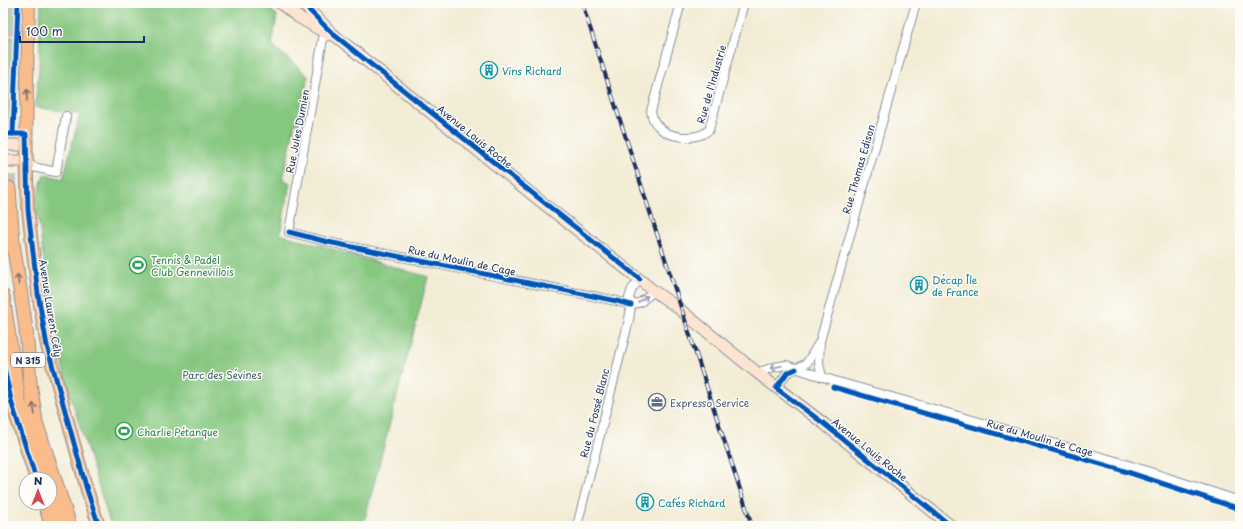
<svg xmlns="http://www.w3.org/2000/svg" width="1243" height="529" font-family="'Playpen Sans',sans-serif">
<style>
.green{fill:#86c780;stroke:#507b6f}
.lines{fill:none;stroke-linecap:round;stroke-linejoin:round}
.trunk-tunnel{stroke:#c8c6bd;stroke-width:13;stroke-dasharray:13 6;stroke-linecap:butt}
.minor-casing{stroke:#878e9a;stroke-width:10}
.secondary-casing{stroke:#878e9a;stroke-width:13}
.primary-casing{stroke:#878e9a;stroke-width:14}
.trunk-casing{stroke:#878e9a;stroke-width:15}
.minor{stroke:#fff;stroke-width:8}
.secondary{stroke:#fde4d0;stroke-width:11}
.primary{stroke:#f9bc8a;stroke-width:12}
.trunk{stroke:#f9bc8a;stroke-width:13}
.rail-casing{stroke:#1b2f5e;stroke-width:4}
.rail{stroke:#fdfcf7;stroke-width:2.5;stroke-dasharray:8;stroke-linecap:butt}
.cycleway-casing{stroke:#fdfcf7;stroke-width:8}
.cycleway{stroke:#0057b8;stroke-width:5}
.oneway{stroke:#7f6e72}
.oneway2{stroke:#8d97ae}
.labels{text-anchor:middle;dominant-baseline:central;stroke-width:3;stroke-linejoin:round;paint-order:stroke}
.shield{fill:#fdfcf7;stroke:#5f6c8c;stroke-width:1}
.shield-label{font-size:9px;font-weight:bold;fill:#1b2f5e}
.culture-label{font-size:10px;fill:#0d838f;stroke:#fdfcf7;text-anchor:start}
.street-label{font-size:10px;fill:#1b2f5e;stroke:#fdfcf7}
.leisure-label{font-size:10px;fill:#27864d;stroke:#fdfcf7;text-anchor:start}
.park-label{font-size:10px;fill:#3b5d68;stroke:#fdfcf7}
.service-label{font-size:10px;fill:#4e5e75;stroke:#fdfcf7;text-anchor:start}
</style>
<rect width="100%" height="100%" fill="#fdfcf7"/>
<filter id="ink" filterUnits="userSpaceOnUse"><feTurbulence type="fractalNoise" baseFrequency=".025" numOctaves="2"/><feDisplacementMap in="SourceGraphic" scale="8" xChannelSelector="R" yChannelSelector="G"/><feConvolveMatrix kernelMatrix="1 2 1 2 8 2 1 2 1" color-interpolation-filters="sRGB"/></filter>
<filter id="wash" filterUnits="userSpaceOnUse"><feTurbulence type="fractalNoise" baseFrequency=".012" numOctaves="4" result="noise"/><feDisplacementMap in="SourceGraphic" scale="16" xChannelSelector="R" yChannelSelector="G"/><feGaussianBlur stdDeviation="0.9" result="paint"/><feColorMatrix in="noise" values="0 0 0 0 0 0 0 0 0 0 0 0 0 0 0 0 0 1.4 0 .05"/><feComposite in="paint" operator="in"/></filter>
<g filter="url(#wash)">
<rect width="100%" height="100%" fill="#f3ecd5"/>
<!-- green -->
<g class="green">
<polygon points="4,3 17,3 16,32 3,32"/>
<polygon points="41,3 262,3 277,15 272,45 308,76 299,123 295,123 283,179 290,183 280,234 428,277 363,526 111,526 65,378 43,256 36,200 44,174 63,179 80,114 35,107 39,69"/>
<polygon points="3,37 16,37 13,132 6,132 7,113 3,113"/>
</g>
</g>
<g filter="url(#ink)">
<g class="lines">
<!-- trunk-tunnel -->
<polyline class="trunk-tunnel" points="9,188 16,3"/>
<defs>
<g id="minor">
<path d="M681 3 651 111C652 117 653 121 657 125 669 139 696 141 709 130L744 3"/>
<polyline points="324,33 289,232 328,242 617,301 631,305"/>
<polyline points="27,161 33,167 56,172 66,116"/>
<polyline points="631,305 641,302 654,291"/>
<polyline points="820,342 819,363 822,377"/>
<polyline points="757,373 774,367 786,365 835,381 1116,461 1240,501"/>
<polyline points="776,388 787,373 807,363 820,341 916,3"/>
<polyline points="577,526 629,320 631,305 629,298 632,289 640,279"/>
</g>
<g id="secondary">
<polyline points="280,3 298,17 329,35"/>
<polyline points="302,3 333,34 539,200 654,291 678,308 755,371 823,423 951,526"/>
<polyline points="3,145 26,145"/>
<polyline points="3,161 27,161"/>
</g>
<g id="primary">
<path d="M29 3C27 72 25 141 28 210L38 294 47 346 87 490 99 526"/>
<polyline points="3,363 12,404 36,479"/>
<polyline points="44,503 51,526"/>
</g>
<g id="trunk">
<polyline points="9,188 13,243 26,329 30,383 36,422 70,526"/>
<polyline points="3,296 19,402 45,479"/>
<polyline points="50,495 60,526"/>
</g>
</defs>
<!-- minor casing -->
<use href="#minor" class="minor-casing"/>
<!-- secondary casing -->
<use href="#secondary" class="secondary-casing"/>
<!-- primary casing -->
<use href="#primary" class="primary-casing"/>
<!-- trunk casing -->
<use href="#trunk" class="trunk-casing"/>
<!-- minor -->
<use href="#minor" class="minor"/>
<!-- secondary -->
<use href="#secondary" class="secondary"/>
<!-- primary -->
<use href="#primary" class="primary"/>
<!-- trunk -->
<use href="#trunk" class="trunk"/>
<defs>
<polyline id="rail" points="582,3 752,526"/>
</defs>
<!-- rail casing -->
<use href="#rail" class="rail-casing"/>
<!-- rail -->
<use href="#rail" class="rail"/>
<defs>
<g id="cycleway">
<polyline points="302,3 333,34 640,279"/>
<polyline points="3,134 26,134 28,210 38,294 47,346 87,490 99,526"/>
<polyline points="13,134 18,3"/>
<polyline points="289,232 328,242 617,301 631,305"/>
<polyline points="3,363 12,404 36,479"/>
<polyline points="796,369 787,373 776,388 823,423 951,526"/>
<polyline points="833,387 1115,468 1240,509"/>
</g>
</defs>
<!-- cycleway casing -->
<use href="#cycleway" class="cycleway-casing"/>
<!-- cycleway -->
<use href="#cycleway" class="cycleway"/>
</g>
<!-- one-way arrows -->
<defs><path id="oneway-shaft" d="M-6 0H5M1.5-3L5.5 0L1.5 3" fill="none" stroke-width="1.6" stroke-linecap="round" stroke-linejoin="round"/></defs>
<g class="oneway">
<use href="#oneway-shaft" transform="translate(27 95) rotate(-88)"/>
<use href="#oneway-shaft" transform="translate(18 280) rotate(-98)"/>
<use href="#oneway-shaft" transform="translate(34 409) rotate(-99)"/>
</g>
<g class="oneway2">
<use href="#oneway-shaft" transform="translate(643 299) rotate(-35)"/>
<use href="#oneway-shaft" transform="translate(776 367) rotate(168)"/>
</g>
</g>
<!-- icons -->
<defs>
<symbol id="building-ring" viewBox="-11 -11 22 22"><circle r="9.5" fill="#fdfcf7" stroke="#0f9aa8" stroke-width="1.5"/><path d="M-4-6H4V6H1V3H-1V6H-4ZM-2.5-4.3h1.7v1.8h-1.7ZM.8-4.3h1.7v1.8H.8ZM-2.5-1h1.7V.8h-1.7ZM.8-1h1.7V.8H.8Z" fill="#0f9aa8"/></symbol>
<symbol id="stadium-ring" viewBox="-11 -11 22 22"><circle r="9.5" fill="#fdfcf7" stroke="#2e9e5b" stroke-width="1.5"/><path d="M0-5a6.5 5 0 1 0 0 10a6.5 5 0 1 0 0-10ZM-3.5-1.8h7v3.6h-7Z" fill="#2e9e5b"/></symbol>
<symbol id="office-ring" viewBox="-11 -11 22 22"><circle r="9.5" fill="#fdfcf7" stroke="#5c6f8a" stroke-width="1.5"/><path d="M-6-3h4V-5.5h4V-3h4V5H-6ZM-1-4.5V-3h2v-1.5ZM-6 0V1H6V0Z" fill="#5c6f8a"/></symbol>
</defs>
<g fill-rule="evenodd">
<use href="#building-ring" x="479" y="60" width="20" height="20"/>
<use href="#stadium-ring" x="128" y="255" width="20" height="20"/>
<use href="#building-ring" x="909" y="275" width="20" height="20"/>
<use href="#office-ring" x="647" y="392" width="20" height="20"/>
<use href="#stadium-ring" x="114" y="421" width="20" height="20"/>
<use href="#building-ring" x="635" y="492" width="20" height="20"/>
</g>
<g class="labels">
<!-- shield labels -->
<rect class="shield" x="11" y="353" width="34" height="14" rx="3"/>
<g class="shield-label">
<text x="28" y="360">N 315</text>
</g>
<!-- culture labels -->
<g class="culture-label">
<text x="502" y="70">Vins Richard</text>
<text x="932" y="279">Décap Île<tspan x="932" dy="12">de France</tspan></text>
<text x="658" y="502">Cafés Richard</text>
</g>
<!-- street labels -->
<g class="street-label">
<text transform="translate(711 84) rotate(-74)">Rue de l'Industrie</text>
<text transform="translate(297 131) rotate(-79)">Rue Jules Dumien</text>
<text transform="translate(475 136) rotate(39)">Avenue Louis Roche</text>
<text transform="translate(858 169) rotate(-74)">Rue Thomas Edison</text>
<text transform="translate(462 260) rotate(12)">Rue du Moulin de Cage</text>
<text transform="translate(51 308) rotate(81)">Avenue Laurent Cély</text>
<text transform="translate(594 413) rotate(-76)">Rue du Fossé Blanc</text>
<text transform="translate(1040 437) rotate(16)">Rue du Moulin de Cage</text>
<text transform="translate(870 449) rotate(39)">Avenue Louis Roche</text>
</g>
<!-- leisure labels -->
<g class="leisure-label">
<text x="151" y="259">Tennis &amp; Padel<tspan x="151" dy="12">Club Gennevillois</tspan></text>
<text x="137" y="431">Charlie Pétanque</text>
</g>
<!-- park labels -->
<g class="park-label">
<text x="222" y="374">Parc des Sévines</text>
</g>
<!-- service labels -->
<g class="service-label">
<text x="670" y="402">Expresso Service</text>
</g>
</g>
<!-- margin -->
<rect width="1243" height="529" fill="none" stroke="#fdfcf7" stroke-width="16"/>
<!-- north arrow -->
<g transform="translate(38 491)"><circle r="19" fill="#fdfcf7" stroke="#a3aaba"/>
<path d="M0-3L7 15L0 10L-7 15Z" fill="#d1495b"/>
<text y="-6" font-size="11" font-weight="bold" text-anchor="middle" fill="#1b2f5e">N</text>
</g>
<!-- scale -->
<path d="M20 36v6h124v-6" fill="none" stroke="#1b2f5e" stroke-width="2"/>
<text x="26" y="36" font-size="12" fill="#1b2f5e" stroke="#fdfcf7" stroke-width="3" paint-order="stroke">100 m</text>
</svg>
